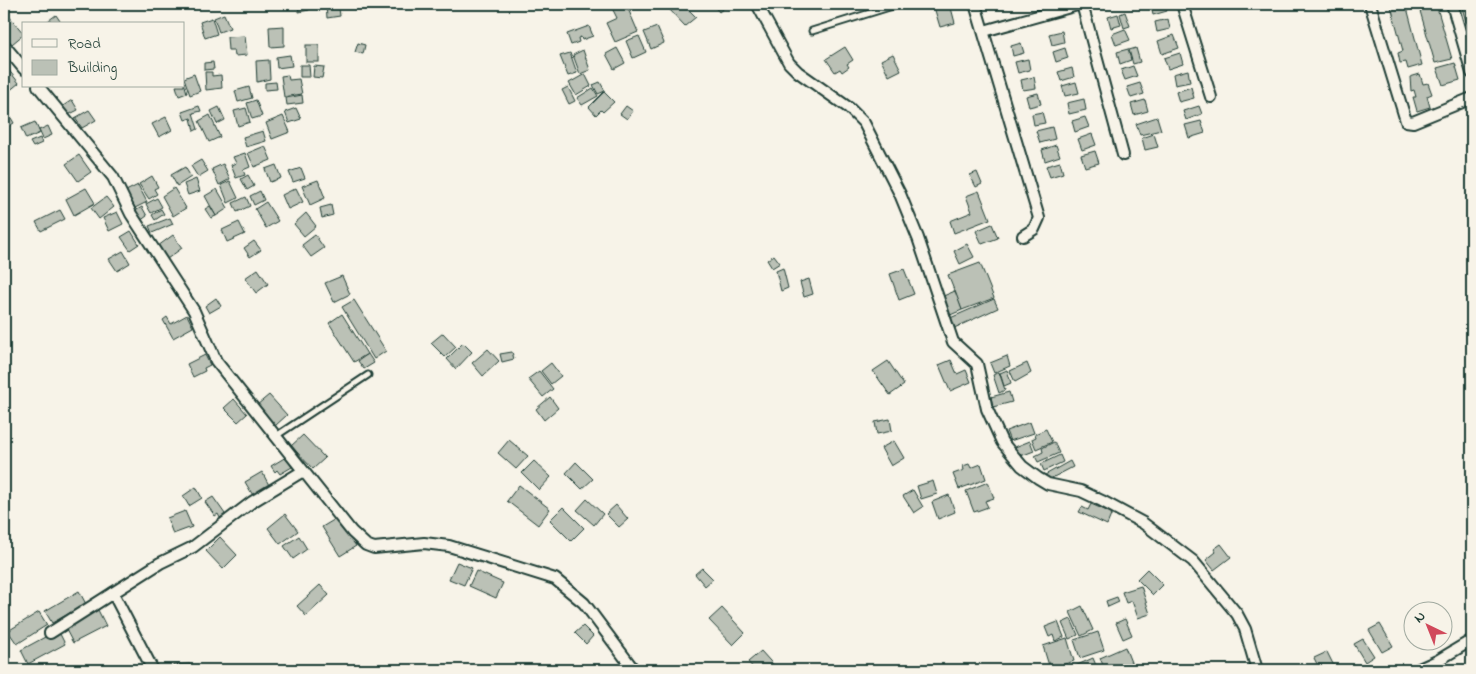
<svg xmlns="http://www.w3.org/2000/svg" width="1476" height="674" font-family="'Indie Flower',sans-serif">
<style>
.building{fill:#bbc1b6;stroke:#1f3d34}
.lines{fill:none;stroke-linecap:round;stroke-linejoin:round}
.lane-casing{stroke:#1f3d34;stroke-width:9}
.street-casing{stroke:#1f3d34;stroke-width:14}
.lane{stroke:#f7f3e8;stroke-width:5}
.street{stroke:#f7f3e8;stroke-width:10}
</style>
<rect width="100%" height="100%" fill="#f7f3e8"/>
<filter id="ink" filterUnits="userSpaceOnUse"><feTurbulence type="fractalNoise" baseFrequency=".02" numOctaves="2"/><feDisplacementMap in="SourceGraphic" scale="10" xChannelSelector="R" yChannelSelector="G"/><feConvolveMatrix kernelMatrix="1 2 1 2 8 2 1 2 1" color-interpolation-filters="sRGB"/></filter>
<g filter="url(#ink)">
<!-- building -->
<g class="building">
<polygon points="298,4 308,4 309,10 299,12"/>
<polygon points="326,4 343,5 343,8 339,8 340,16 327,18"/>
<polygon points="621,4 626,4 638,32 615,42 606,23 617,18 612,8"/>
<polygon points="674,4 683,4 696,17 685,26 669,9"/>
<polygon points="712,4 729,4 719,12"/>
<polygon points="945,4 950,4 955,23 940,27 934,7"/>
<polygon points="998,4 1010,4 1010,6 999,9"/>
<polygon points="1158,4 1164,4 1167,11 1153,15 1151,6"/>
<polygon points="1400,4 1406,4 1422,65 1408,69 1406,62 1400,63 1398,53 1403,51 1391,6"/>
<polygon points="1418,4 1436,4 1452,59 1435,63"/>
<polygon points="1461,4 1472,4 1472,39 1471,39"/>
<polygon points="1125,12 1130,26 1124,28 1120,14"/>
<polygon points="224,14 230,28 219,32 214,18"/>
<polygon points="1118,14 1121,25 1111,28 1108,17"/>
<polygon points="8,15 24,34 12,44 4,34 4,19"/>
<polygon points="56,15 62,24 46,24 45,23"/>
<polygon points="212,18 217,34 205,38 200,22"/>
<polygon points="1168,19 1170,29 1157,32 1155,22"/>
<polygon points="284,26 284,46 270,47 269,27"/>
<polygon points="589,26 593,36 582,40 581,37 578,38 579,42 571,45 567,34"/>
<polygon points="657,27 664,43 651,49 644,32"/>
<polygon points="1125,29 1130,40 1116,45 1112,34"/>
<polygon points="1062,31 1064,42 1052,45 1049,34"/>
<polygon points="1174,35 1179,48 1162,54 1158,41"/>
<polygon points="245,36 247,55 235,56 234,50 228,50 227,37"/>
<polygon points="639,36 646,52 633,58 626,41"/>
<polygon points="358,43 365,45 363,54 355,52"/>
<polygon points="1021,43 1024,53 1013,56 1011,46"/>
<rect x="306" y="45" width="13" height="17"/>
<polygon points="845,47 853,60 847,64 849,67 842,72 840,69 835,72 826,59"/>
<polygon points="617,48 625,63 614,69 606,54"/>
<polygon points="1065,48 1068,58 1056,62 1053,52"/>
<polygon points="1136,48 1140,62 1133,64 1129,50"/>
<polygon points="1128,49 1131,60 1120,64 1117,52"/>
<polygon points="583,50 590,70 580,74 573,55"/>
<polygon points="570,53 577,73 568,76 560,56"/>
<polygon points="1180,53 1183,64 1168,69 1164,58"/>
<polygon points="893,54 901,70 889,76 881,60"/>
<polygon points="290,55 292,66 277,68 276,57"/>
<polygon points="1028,59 1030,70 1018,73 1015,62"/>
<polygon points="269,60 270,79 257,82 256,61"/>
<polygon points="213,62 214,69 204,70 204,63"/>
<polygon points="1455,63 1460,80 1443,85 1437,68"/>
<polygon points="300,65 309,65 310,77 300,77"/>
<polygon points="314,66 324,67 322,78 313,77"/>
<polygon points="1133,66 1137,76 1125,80 1121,70"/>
<polygon points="7,68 19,83 8,92 4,87 4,71"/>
<polygon points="1072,68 1074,77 1061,81 1058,72"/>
<polygon points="1188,70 1190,82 1175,85 1173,74"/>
<polygon points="205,72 212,72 212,76 221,75 222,88 206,90"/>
<polygon points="194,74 200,91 190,95 184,78"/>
<polygon points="585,74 591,86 576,95 569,83"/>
<polygon points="1420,74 1423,84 1428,83 1432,94 1427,96 1430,107 1417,111 1413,97 1416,97 1414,90 1411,91 1410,77"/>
<polygon points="288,75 289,80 299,79 302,94 284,97 281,76"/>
<polygon points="1034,77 1036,88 1023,90 1021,80"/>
<polygon points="184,82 187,93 179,96 176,86 184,86"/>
<polygon points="276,82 277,89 265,90 265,83"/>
<polygon points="600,82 605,91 598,94 593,85"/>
<polygon points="1076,82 1079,93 1065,96 1062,86"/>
<polygon points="1140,83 1144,94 1131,98 1127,87"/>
<polygon points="249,87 252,98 238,102 235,91"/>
<polygon points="568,87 575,101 569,104 562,90"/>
<polygon points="1191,87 1194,98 1179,102 1176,92"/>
<polygon points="593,88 598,96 582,105 577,98"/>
<polygon points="604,92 614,102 603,112 601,110 596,115 589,107"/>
<polygon points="1038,93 1041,104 1029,107 1026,96"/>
<polygon points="302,95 303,103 287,105 286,98"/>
<polygon points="1084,99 1086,110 1069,114 1067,103"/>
<polygon points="72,100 78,110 68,115 63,106"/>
<polygon points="256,100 262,116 252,119 247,103"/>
<polygon points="1145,100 1148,111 1134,115 1131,104"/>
<polygon points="199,106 201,111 193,113 198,129 194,131 191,118 185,120 182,112"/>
<polygon points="626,106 633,111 627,119 620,114"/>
<polygon points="1199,106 1202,114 1186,120 1183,111"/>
<polygon points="219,107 225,120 217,124 211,111"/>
<polygon points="246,108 250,122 238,126 234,111"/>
<polygon points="296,108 301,119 289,123 285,112"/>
<polygon points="89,110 96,120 82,128 75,118"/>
<polygon points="7,111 14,123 4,129 4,113"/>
<polygon points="1042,112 1045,123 1034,125 1032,114"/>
<polygon points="210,115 220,137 209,142 199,121"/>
<polygon points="283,116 290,132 272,139 266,123"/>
<polygon points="166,117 172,130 159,137 152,124"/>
<polygon points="1085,117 1089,127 1075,132 1072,121"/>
<polygon points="1157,117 1161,130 1140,135 1136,124"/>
<polygon points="1201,121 1205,133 1189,138 1185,125"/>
<polygon points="35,122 40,133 26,139 21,128"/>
<polygon points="48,126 52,135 43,139 39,130"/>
<polygon points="1052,127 1055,139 1040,143 1036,131"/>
<polygon points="263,131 266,141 246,147 243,137"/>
<polygon points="1092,134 1096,145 1082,150 1078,139"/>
<polygon points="1154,134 1158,147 1145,150 1142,138"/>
<polygon points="40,138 42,143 33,147 30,142"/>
<polygon points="1056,145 1060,156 1045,161 1042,150"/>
<polygon points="265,146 271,160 254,167 248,153"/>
<polygon points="1095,151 1099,163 1085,167 1081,155"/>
<polygon points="245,153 250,167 243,170 245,175 236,178 231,165 236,163 233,157"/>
<polygon points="79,155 91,172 78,181 66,164"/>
<polygon points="201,160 208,171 198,177 191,166"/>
<polygon points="1060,162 1063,173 1050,177 1046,166"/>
<polygon points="223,164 230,179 219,185 212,169"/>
<polygon points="276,165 281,178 270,182 265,169"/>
<polygon points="185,167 191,177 177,186 171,175"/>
<polygon points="301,168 305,178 293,182 289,172"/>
<polygon points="977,172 982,184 976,187 970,175"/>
<polygon points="248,175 254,186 247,190 241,179"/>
<polygon points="152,176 158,187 154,189 157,194 149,199 139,184"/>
<polygon points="196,179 200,191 188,195 184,184"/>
<polygon points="318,180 325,198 310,205 302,186"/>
<polygon points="230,181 238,198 228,203 221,185"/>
<polygon points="138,185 147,202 135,208 126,191"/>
<polygon points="86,188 95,203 74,215 66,199"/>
<polygon points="174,188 186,208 173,216 162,196"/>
<polygon points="296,188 303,202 288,209 282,195"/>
<polygon points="217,189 228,208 216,216 205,196"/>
<polygon points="260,191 264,200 254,205 250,196"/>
<polygon points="979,191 990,219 954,233 950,221 972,212 966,196"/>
<polygon points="106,197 114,207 99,219 91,208"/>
<polygon points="246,197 250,206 237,212 233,203"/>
<polygon points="157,198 162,207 151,213 146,204"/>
<polygon points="266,202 278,221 266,228 255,209"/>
<polygon points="331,205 333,215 322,218 320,208"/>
<polygon points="210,206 216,216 211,218 205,209"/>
<polygon points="142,207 147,216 140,221 135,211"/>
<polygon points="161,209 164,214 155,220 152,215"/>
<polygon points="60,210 65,219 41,231 36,222"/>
<polygon points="117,212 123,224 109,231 103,218"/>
<polygon points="306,213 316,226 304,236 294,224"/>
<polygon points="170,218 173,224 152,233 149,226"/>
<polygon points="239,222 245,234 227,242 222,230"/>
<polygon points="992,224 998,238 982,244 976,231"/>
<polygon points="131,231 139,244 130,250 121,237"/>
<polygon points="173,235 182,248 167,259 158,246"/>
<polygon points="315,235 324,248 311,257 302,245"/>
<polygon points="254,241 261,250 250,257 244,248"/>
<polygon points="967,244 974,257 960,264 954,251"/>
<polygon points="123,251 130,263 117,271 109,259"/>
<polygon points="774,255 780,263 772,268 767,260"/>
<polygon points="980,263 994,298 962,310 948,275"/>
<polygon points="783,268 788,288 781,291 776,271"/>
<polygon points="258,269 268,284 256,293 245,278"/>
<polygon points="904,269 914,294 899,300 890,274"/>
<polygon points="342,276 350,294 334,302 325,283"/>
<polygon points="809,279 813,294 804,297 800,282"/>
<polygon points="955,291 962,310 948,316 941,297"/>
<polygon points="216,298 221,306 209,313 205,306"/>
<polygon points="994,299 998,308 952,329 948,319"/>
<polygon points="354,300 386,351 374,359 342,307"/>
<polygon points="342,314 367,354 354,362 329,323"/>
<polygon points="187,315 193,327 173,338 163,320 167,317 171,324"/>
<polygon points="443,333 456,347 445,357 431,343"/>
<polygon points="463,343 472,352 456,369 447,359"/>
<polygon points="488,349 499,361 483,376 472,363"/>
<polygon points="512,352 514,359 502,362 500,354"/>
<polygon points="368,354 374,363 364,369 358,361"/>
<polygon points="205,355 210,365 204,368 205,371 193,377 187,364"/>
<polygon points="1007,356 1010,366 994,373 990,363"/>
<polygon points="951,360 957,374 966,370 971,382 950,391 939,365"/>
<polygon points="888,361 904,385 890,395 873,371"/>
<polygon points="551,363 561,376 551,384 541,371"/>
<polygon points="1027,363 1031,373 1015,382 1010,371"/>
<polygon points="1007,370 1011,383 1004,386 1000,373"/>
<polygon points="539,371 553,389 543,397 528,379"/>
<polygon points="999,372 1005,390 999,393 993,375"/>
<polygon points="1009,392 1012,402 993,407 991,397"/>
<polygon points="269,395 287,415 275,426 257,405"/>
<polygon points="550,397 558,408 544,420 536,409"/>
<polygon points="234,399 247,414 238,422 224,408"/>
<polygon points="890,419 892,431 877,434 875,422"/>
<polygon points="1030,422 1034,433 1010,441 1006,431"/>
<polygon points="1046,429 1052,442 1036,449 1032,439 1036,437 1035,434"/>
<polygon points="303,435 325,458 313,469 291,446"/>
<polygon points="509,440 528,456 516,469 498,453"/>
<polygon points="894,441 904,458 891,466 881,448"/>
<polygon points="1030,441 1034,451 1018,457 1015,447"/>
<polygon points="1054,442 1059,453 1038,462 1035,456 1043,452 1042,448"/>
<polygon points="1060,455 1063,462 1044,471 1041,464"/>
<polygon points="286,457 292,467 280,474 277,470 275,472 271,466"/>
<polygon points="534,461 551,477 539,490 522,473"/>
<polygon points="1070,461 1073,467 1048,480 1045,475"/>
<polygon points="576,462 593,479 582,489 566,473"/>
<polygon points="969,464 971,468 981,464 986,479 959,489 953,474 964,470 963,466"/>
<polygon points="262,472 270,487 254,497 245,482"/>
<polygon points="933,481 937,494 921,499 917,486"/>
<polygon points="988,482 994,498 985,501 988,507 974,512 966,491"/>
<polygon points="519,485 550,509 538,525 507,501"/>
<polygon points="196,487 202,498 189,506 183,496"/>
<polygon points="913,490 923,507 914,513 903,496"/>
<polygon points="949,495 955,512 938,519 932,502"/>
<polygon points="213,497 225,514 220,518 218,514 215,516 205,502"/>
<polygon points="587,499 603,514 594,525 577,510"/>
<polygon points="1091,504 1112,513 1107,525 1079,512 1082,507 1088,510"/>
<polygon points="616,505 628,519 619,527 606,514"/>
<polygon points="563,507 584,528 571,541 550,520"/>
<polygon points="185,511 192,527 173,534 167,518"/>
<polygon points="285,514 298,531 280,544 268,528"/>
<polygon points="337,518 356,546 340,556 322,527"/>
<polygon points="299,536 307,549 293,559 284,546"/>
<polygon points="220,537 237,555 223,569 206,551"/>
<polygon points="1221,544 1231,557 1214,570 1206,560 1216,552 1214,549"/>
<polygon points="457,562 472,568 464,585 449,579"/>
<polygon points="702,568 713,579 705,586 695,574"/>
<polygon points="1147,569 1163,585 1153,595 1137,579"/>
<polygon points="476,571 503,583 496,598 469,586"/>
<polygon points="320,585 329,595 306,616 297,606"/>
<polygon points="1141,586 1150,614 1138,618 1132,601 1126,603 1122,592"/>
<polygon points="79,591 86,604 52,623 45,611"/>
<polygon points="1117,597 1119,602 1108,607 1106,601"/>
<polygon points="1082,606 1093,630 1081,636 1070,612"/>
<polygon points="722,608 745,633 733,645 709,620"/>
<polygon points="98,610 106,626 73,643 65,628"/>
<polygon points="39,612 47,625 17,644 8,631"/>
<polygon points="1071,619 1078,635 1069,639 1062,623"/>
<polygon points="1125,619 1132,635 1123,639 1116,623"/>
<polygon points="1058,622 1064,637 1055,641 1053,635 1049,637 1045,627"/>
<polygon points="1380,624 1393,646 1382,652 1369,630"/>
<polygon points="583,626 593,636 586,644 575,633"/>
<polygon points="58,630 65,644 28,664 21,650"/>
<polygon points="1098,632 1104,650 1080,658 1074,640"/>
<polygon points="1067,638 1074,661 1050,669 1043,646"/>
<polygon points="1363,639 1374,656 1365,662 1354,644"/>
<polygon points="1125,647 1134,670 1105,670 1100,658"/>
<polygon points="761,651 778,670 755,670 748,662"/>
<polygon points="1327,652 1336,670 1320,670 1314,658"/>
<polygon points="1093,658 1097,668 1077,670 1075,666"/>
<polygon points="190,664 190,670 173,670 173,665"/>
</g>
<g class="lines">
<defs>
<g id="lane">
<polyline points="812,31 899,4"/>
<polyline points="276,436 368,375"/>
</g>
<g id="street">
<polyline points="757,4 789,63 798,72 849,108 864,123 900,194 918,238 953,342 977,364 987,409 1002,442 1022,466 1038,478 1048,484 1081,491 1102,501 1143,523 1193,561 1237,614 1245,629 1257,670"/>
<polyline points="975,4 1039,218 1034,229 1023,236"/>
<polyline points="1082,4 1123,155"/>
<polyline points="1182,4 1211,97"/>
<polyline points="1370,4 1406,121 1413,122 1472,98"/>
<polyline points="1452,4 1472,73"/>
<polyline points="984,31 1081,4"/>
<polyline points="4,45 24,69"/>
<polyline points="38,86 113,177 131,214 194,311 216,361 352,532 366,545 374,548 424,543 449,546 555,579 584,603 634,670"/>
<polyline points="113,593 153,670"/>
<polyline points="50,633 160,563 193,547 252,502 303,471"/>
<polyline points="1417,670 1437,661 1472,640"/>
</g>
</defs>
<!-- lane casing -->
<use href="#lane" class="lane-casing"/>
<!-- street casing -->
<use href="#street" class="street-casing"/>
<!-- lane -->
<use href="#lane" class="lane"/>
<!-- street -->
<use href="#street" class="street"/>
</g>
</g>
<!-- margin -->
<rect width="1476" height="674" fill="none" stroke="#f7f3e8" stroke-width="20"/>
<rect x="10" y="10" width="1456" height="654" fill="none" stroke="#1f3d34" stroke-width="2" filter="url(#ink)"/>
<!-- legend -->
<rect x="22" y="22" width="162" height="65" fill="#f7f3e8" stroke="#a1aaa0"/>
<rect x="32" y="39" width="25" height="8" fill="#f7f3e8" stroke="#a1aaa0"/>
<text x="68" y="48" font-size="15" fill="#1f3d34">Road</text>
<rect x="32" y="60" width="25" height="15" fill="#bbc1b6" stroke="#a1aaa0"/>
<text x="68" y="72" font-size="15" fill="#1f3d34">Building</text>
<!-- north arrow -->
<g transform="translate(1428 626) rotate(317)"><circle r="24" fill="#f7f3e8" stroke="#a1aaa0"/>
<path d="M0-4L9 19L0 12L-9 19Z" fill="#d1495b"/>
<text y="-8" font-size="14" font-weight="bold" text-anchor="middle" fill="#1f3d34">N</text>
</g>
</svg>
